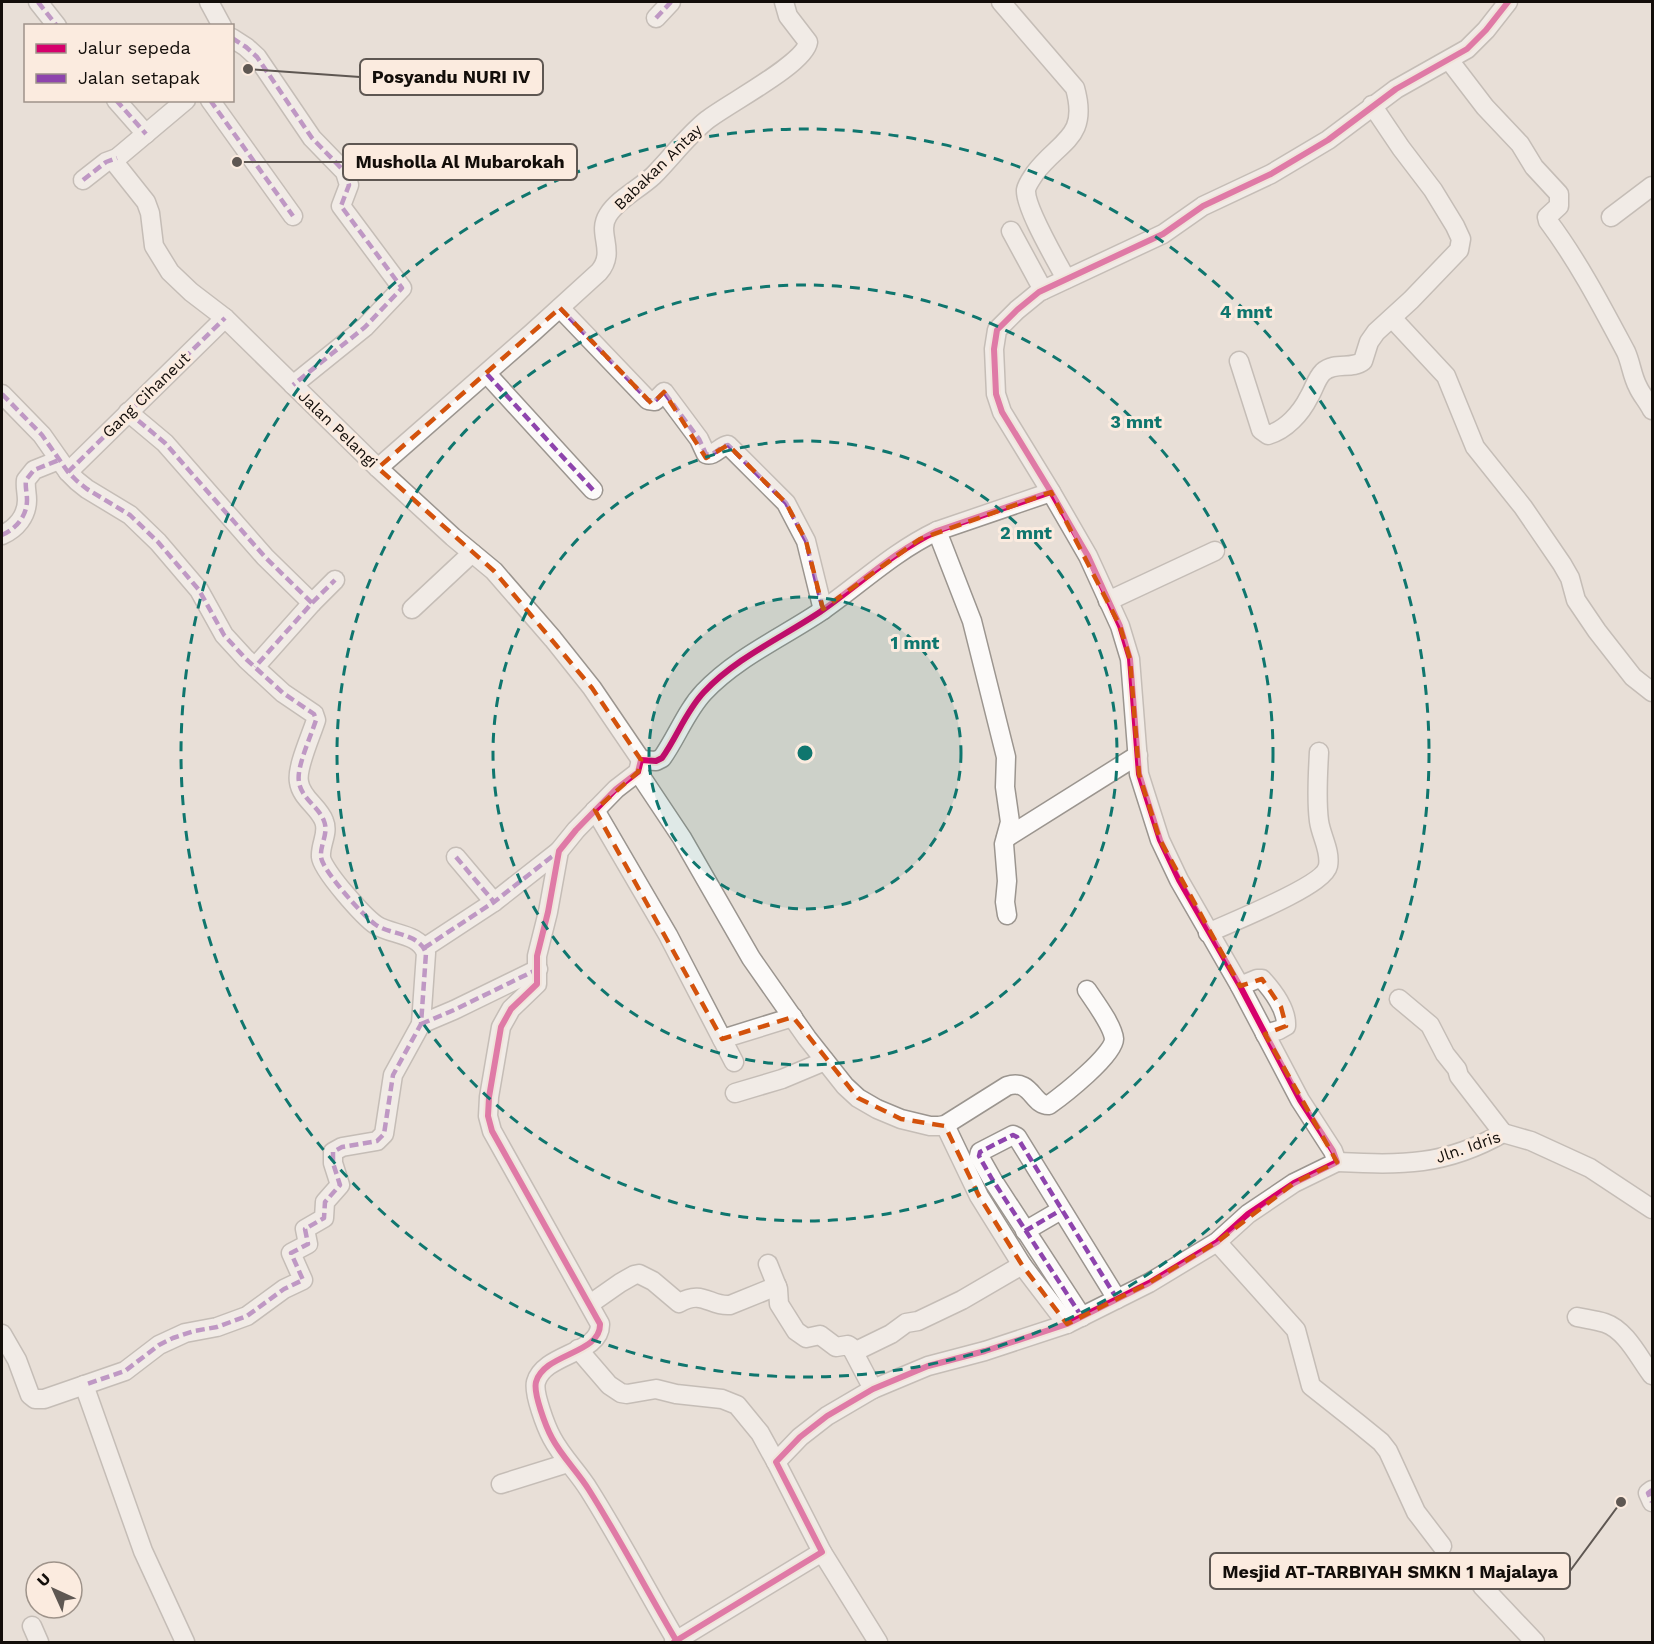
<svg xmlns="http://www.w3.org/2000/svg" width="1654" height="1644" font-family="'Work Sans',sans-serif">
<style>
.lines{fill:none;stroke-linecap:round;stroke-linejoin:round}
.minor-casing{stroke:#9b958f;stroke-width:21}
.minor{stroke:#fcfaf9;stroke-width:18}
.quiet{stroke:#8e44ad;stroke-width:4.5;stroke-dasharray:9 4.5;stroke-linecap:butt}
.cycleway-casing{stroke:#fbebdf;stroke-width:10}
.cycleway{stroke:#d6006c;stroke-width:6}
.marked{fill:none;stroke:#d3520c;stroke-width:4.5;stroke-dasharray:12 8;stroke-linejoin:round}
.ring{fill:none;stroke:#0f766e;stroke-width:3;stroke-dasharray:10 8}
.labels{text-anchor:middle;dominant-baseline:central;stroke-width:6;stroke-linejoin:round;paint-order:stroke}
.street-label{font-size:16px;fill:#130e0a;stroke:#fbebdf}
.centre{fill:#0f766e;stroke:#fbebdf;stroke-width:3}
.ring-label{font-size:18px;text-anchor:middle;font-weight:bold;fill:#0f766e;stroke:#fbebdf;stroke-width:6;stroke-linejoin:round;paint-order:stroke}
.leader{fill:none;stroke:#5e5752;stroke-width:2}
.callout-dot{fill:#5e5752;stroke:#fbebdf;stroke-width:2}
.callout{fill:#fbebdf;stroke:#5e5752;stroke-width:2}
.callout-label{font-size:18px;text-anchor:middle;font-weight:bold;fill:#130e0a}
</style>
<rect width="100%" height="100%" fill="#e8dfd7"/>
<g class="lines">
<defs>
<g id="minor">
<polyline points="38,2 57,26"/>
<polyline points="209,2 222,26"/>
<path d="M1001 2 1075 88C1089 138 1060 140 1035 173 1032 178 1027 184 1026 190 1025 208 1056 260 1066 279"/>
<polyline points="656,18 671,2"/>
<polyline points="232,38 246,47 257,57 312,138 345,172 349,185 341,206 402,288 365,327 293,385"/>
<path d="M1449 60 1485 107 1520 144 1534 167 1559 194V206L1547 217 1548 221C1578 261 1602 307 1626 352 1631 363 1632 376 1638 387 1641 394 1648 402 1652 410"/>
<polyline points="116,100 146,134"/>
<polyline points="186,100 117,158 115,163 146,202 150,213 154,246 170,272 191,292 225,318 378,468 453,537 494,571 553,639 592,688 641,760"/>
<polyline points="210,100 293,216"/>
<polyline points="83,180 106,162 117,158"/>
<polyline points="1611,217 1652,186"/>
<polyline points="1011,231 1043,290"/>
<path d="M560 308 648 400 655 401 664 392 699 439 706 454C714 457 720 446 728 445L786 503 806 541 823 610"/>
<polyline points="1392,318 1446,376 1475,447 1523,507 1562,564 1570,578 1576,600 1597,631 1633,677 1652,692"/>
<path d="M1239 361 1261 430 1268 435C1286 430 1301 413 1309 397 1314 389 1316 379 1323 372 1335 361 1352 370 1363 361L1369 342 1376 332 1411 300 1459 250 1461 239 1455 226 1433 190 1401 148 1372 105"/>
<polyline points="487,374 593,490"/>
<path d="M2 394 42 435 68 472 77 481 87 489 130 515 158 542 199 590 224 635 246 659 283 693 314 714 316 720C311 736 296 768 299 782 301 798 319 807 324 821 329 833 320 844 321 857 322 870 364 917 376 925 391 935 419 933 426 953L421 1024 393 1075 384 1134 377 1141 342 1147 333 1152V1163L340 1185 325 1202 324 1218 305 1229 308 1244 291 1253 303 1280 284 1289 247 1316 217 1327 185 1333 159 1345 125 1371 44 1399H35L30 1395 17 1360 2 1334"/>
<polyline points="128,412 165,443 265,557 312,603 255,667"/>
<path d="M378 468 532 333 599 272C617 251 596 234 608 215 618 199 639 189 653 176 671 158 687 136 707 120 727 104 805 64 808 42L788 16 784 2"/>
<polyline points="68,472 225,318"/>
<polyline points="937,531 972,621 1006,757 1005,787 1010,822 1004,844 1007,881 1005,902 1007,915"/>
<path d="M2 535C16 529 27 516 27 500 27 493 25 487 26 480L34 470 59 460"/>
<polyline points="1108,601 1215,551"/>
<polyline points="312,603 335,580"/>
<polyline points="412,609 472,553"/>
<path d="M638 772 682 838 751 958 807 1038 845 1086 858 1098 877 1109 901 1119 930 1126H939L945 1125 1007 1086C1032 1078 1032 1106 1049 1105 1063 1095 1114 1055 1114 1039 1113 1026 1095 1002 1087 990"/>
<polyline points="595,810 668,935 734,1062"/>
<polyline points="1006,838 1138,755"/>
<polyline points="456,857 494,902"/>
<path d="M1208 933C1229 923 1324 886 1328 866 1331 851 1321 836 1319 821 1316 799 1318 774 1319 752"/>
<polyline points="424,948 494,902 559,851"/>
<path d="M1240 986 1257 979H1262C1273 991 1287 1010 1286 1026L1279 1030 1265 1034"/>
<polyline points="1399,999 1430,1025 1445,1054 1457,1069 1459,1076 1503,1133"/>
<polyline points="421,1024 454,1010 538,969"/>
<polyline points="722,1039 793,1017"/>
<polyline points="735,1093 782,1079 825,1061"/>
<polyline points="945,1125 979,1196 1022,1265 1067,1324"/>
<path d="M1337 1162C1402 1165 1445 1166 1503 1133L1531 1141 1590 1168 1652 1209"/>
<polyline points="1025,1231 1061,1210"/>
<polyline points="1217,1242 1296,1330 1311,1386 1359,1424 1381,1442 1388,1451 1416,1512 1442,1546"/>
<polyline points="768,1264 778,1289 779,1304 796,1331 806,1338 820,1335 836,1347 848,1345 851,1347 873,1389"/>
<path d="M590 1304 620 1283 634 1275 639 1274 653 1281 679 1303C703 1289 710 1307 730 1305L777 1286"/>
<polyline points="1082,1317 992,1179 979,1156 980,1152 1013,1135 1017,1137 1117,1299"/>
<path d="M1577 1317C1586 1319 1596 1320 1605 1323 1626 1330 1639 1358 1652 1375"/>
<polyline points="578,1349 609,1385 621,1393 627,1394 656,1389 676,1394 722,1399 737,1405 760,1433 776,1462"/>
<polyline points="854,1352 891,1334 906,1323 918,1321 962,1300 1022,1265"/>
<polyline points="84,1385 143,1551 185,1642"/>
<polyline points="501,1484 568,1463"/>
<polyline points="1652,1490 1648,1493 1652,1502"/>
<polyline points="822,1552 878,1642"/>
<polyline points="1482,1586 1535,1642"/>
<polyline points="32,1626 39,1642"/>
<path d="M676 1640C647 1591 620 1539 589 1490 578 1472 562 1457 552 1438 546 1427 533 1393 536 1382 544 1353 601 1354 600 1324L492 1131 488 1116 489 1097 501 1027 511 1009 537 984V956L548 912 559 851 576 830 616 789 638 772 641 760 656 761 662 758C677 737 686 711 704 692 736 658 781 638 820 612 859 585 893 552 937 531L1051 492"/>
<polyline points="674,1642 822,1552 776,1462 800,1437 827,1416 873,1389 928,1366 985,1351 1067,1324 1149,1283 1217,1242 1248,1214 1294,1183 1337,1162 1333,1151 1300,1100 1240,986 1179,880 1160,840 1139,774 1130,659 1120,626 1088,556 1051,492 1002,412 996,394 994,349 997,330 1017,310 1039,292 1163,234 1203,206 1271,174 1328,140 1396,89 1467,49 1486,30 1508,2"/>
</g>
</defs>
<!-- minor casing -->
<use href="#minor" class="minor-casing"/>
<!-- minor -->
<use href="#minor" class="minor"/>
<!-- quiet -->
<g class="quiet">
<polyline points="38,2 57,26"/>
<polyline points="656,18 671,2"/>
<polyline points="232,38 246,47 257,57 312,138 345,172 349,185 341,206 402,288 365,327 293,385"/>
<polyline points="116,100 146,134"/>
<polyline points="210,100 293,216"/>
<polyline points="83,180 106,162 117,158"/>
<path d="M560 308 648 400 655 401 664 392 699 439 706 454C714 457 720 446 728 445L786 503 806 541 823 610"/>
<polyline points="487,374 593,490"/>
<path d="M2 394 42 435 68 472 77 481 87 489 130 515 158 542 199 590 224 635 246 659 283 693 314 714 316 720C311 736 296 768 299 782 301 798 319 807 324 821 329 833 320 844 321 857 322 870 364 917 376 925 391 935 419 933 426 953L421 1024 393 1075 384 1134 377 1141 342 1147 333 1152V1163L340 1185 325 1202 324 1218 305 1229 308 1244 291 1253 303 1280 284 1289 247 1316 217 1327 194 1331 173 1338 159 1345 125 1371 84 1385"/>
<polyline points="128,412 165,443 265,557 312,603 255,667"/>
<polyline points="68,472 225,318"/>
<path d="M2 535C16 529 27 516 27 500 27 493 25 487 26 480L34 470 59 460"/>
<polyline points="312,603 335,580"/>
<polyline points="456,857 494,902"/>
<polyline points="424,948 494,902 559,851"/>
<polyline points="421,1024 454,1010 538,969"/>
<polyline points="1025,1231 1061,1210"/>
<polyline points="1082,1317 992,1179 979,1156 980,1152 1013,1135 1017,1137 1117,1299"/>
<polyline points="1652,1490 1648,1493 1652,1502"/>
</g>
<defs>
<g id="cycleway">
<path d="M676 1640C647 1591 620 1539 589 1490 578 1472 562 1457 552 1438 546 1427 533 1393 536 1382 544 1353 601 1354 600 1324L492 1131 488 1116 489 1097 501 1027 511 1009 537 984V956L548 912 559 851 576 830 616 789 638 772 641 760 656 761 662 758C677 737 686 711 704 692 736 658 781 638 820 612 859 585 893 552 937 531L1051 492"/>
<polyline points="674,1642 822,1552 776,1462 800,1437 827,1416 873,1389 928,1366 985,1351 1067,1324 1149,1283 1217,1242 1248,1214 1294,1183 1337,1162 1333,1151 1300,1100 1240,986 1179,880 1160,840 1139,774 1130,659 1120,626 1088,556 1051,492 1002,412 996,394 994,349 997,330 1017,310 1039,292 1163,234 1203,206 1271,174 1328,140 1396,89 1467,49 1486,30 1508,2"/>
</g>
</defs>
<!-- cycleway casing -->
<use href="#cycleway" class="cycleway-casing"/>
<!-- cycleway -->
<use href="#cycleway" class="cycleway"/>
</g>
<!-- marked area -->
<path d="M0 0H1654V1644H0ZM560 308 652 404 664 392 706 458 728 445 786 503 806 541 823 609 920 539 1051 492 1120 626 1130 659 1139 774 1160 840 1240 986 1262 979 1281 1007 1286 1026 1265 1034 1337 1162 1294 1183 1217 1242 1149 1283 1067 1324 1022 1265 979 1196 945 1126 901 1119 858 1098 793 1017 722 1039 595 810 638 772 641 760 592 688 494 571 378 468Z" fill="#e8dfd7" fill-opacity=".55" fill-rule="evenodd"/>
<path class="marked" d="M560 308 652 404 664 392 706 458 728 445 786 503 806 541 823 609 920 539 1051 492 1120 626 1130 659 1139 774 1160 840 1240 986 1262 979 1281 1007 1286 1026 1265 1034 1337 1162 1294 1183 1217 1242 1149 1283 1067 1324 1022 1265 979 1196 945 1126 901 1119 858 1098 793 1017 722 1039 595 810 638 772 641 760 592 688 494 571 378 468Z"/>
<!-- distance rings -->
<circle cx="805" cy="753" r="156" fill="#0f766e" fill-opacity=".12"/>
<g class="ring">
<circle cx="805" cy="753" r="156"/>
<circle cx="805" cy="753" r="312"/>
<circle cx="805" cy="753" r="468"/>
<circle cx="805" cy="753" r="624"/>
</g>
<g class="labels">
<!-- street labels -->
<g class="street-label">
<text transform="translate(658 167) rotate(-44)">Babakan Antay</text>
<text transform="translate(146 395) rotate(-44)">Gang Cihaneut</text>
<text transform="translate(338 429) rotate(44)">Jalan Pelangi</text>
<text transform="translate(1468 1147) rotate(-19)">Jln. Idris</text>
</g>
</g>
<circle cx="805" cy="753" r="9" class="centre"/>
<g class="ring-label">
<text x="1246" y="318">4 mnt</text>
<text x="1136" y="428">3 mnt</text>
<text x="1026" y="539">2 mnt</text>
<text x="915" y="649">1 mnt</text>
</g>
<!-- callouts -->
<path class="leader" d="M248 69L360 77M237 162L343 162M1621 1502L1570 1571"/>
<g class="callout-dot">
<circle cx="248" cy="69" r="6"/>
<circle cx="237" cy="162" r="6"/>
<circle cx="1621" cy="1502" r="6"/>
</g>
<g class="callout">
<rect x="360" y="59" width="183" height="36" rx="6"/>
<rect x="343" y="144" width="234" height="36" rx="6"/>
<rect x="1210" y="1553" width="360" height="36" rx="6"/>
</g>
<g class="callout-label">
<text x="451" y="83">Posyandu NURI IV</text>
<text x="460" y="168">Musholla Al Mubarokah</text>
<text x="1390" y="1578">Mesjid AT-TARBIYAH SMKN 1 Majalaya</text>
</g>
<!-- border -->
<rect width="1654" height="1644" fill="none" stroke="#130e0a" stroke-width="6"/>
<!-- legend -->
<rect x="24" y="24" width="210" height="78" fill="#fbebdf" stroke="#9e938a" stroke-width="1.5"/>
<rect x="36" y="44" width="30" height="9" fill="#d6006c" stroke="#9e938a" stroke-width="1.5"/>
<text x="78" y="54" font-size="18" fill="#130e0a">Jalur sepeda</text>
<rect x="36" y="74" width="30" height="9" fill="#8e44ad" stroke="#9e938a" stroke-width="1.5"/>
<text x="78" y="84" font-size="18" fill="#130e0a">Jalan setapak</text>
<!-- north arrow -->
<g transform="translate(54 1590) rotate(315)"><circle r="28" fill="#fbebdf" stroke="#9e938a" stroke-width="1.5"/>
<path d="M0-4.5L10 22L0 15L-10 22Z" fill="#5e5752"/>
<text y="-9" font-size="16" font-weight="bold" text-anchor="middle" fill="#130e0a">U</text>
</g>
</svg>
